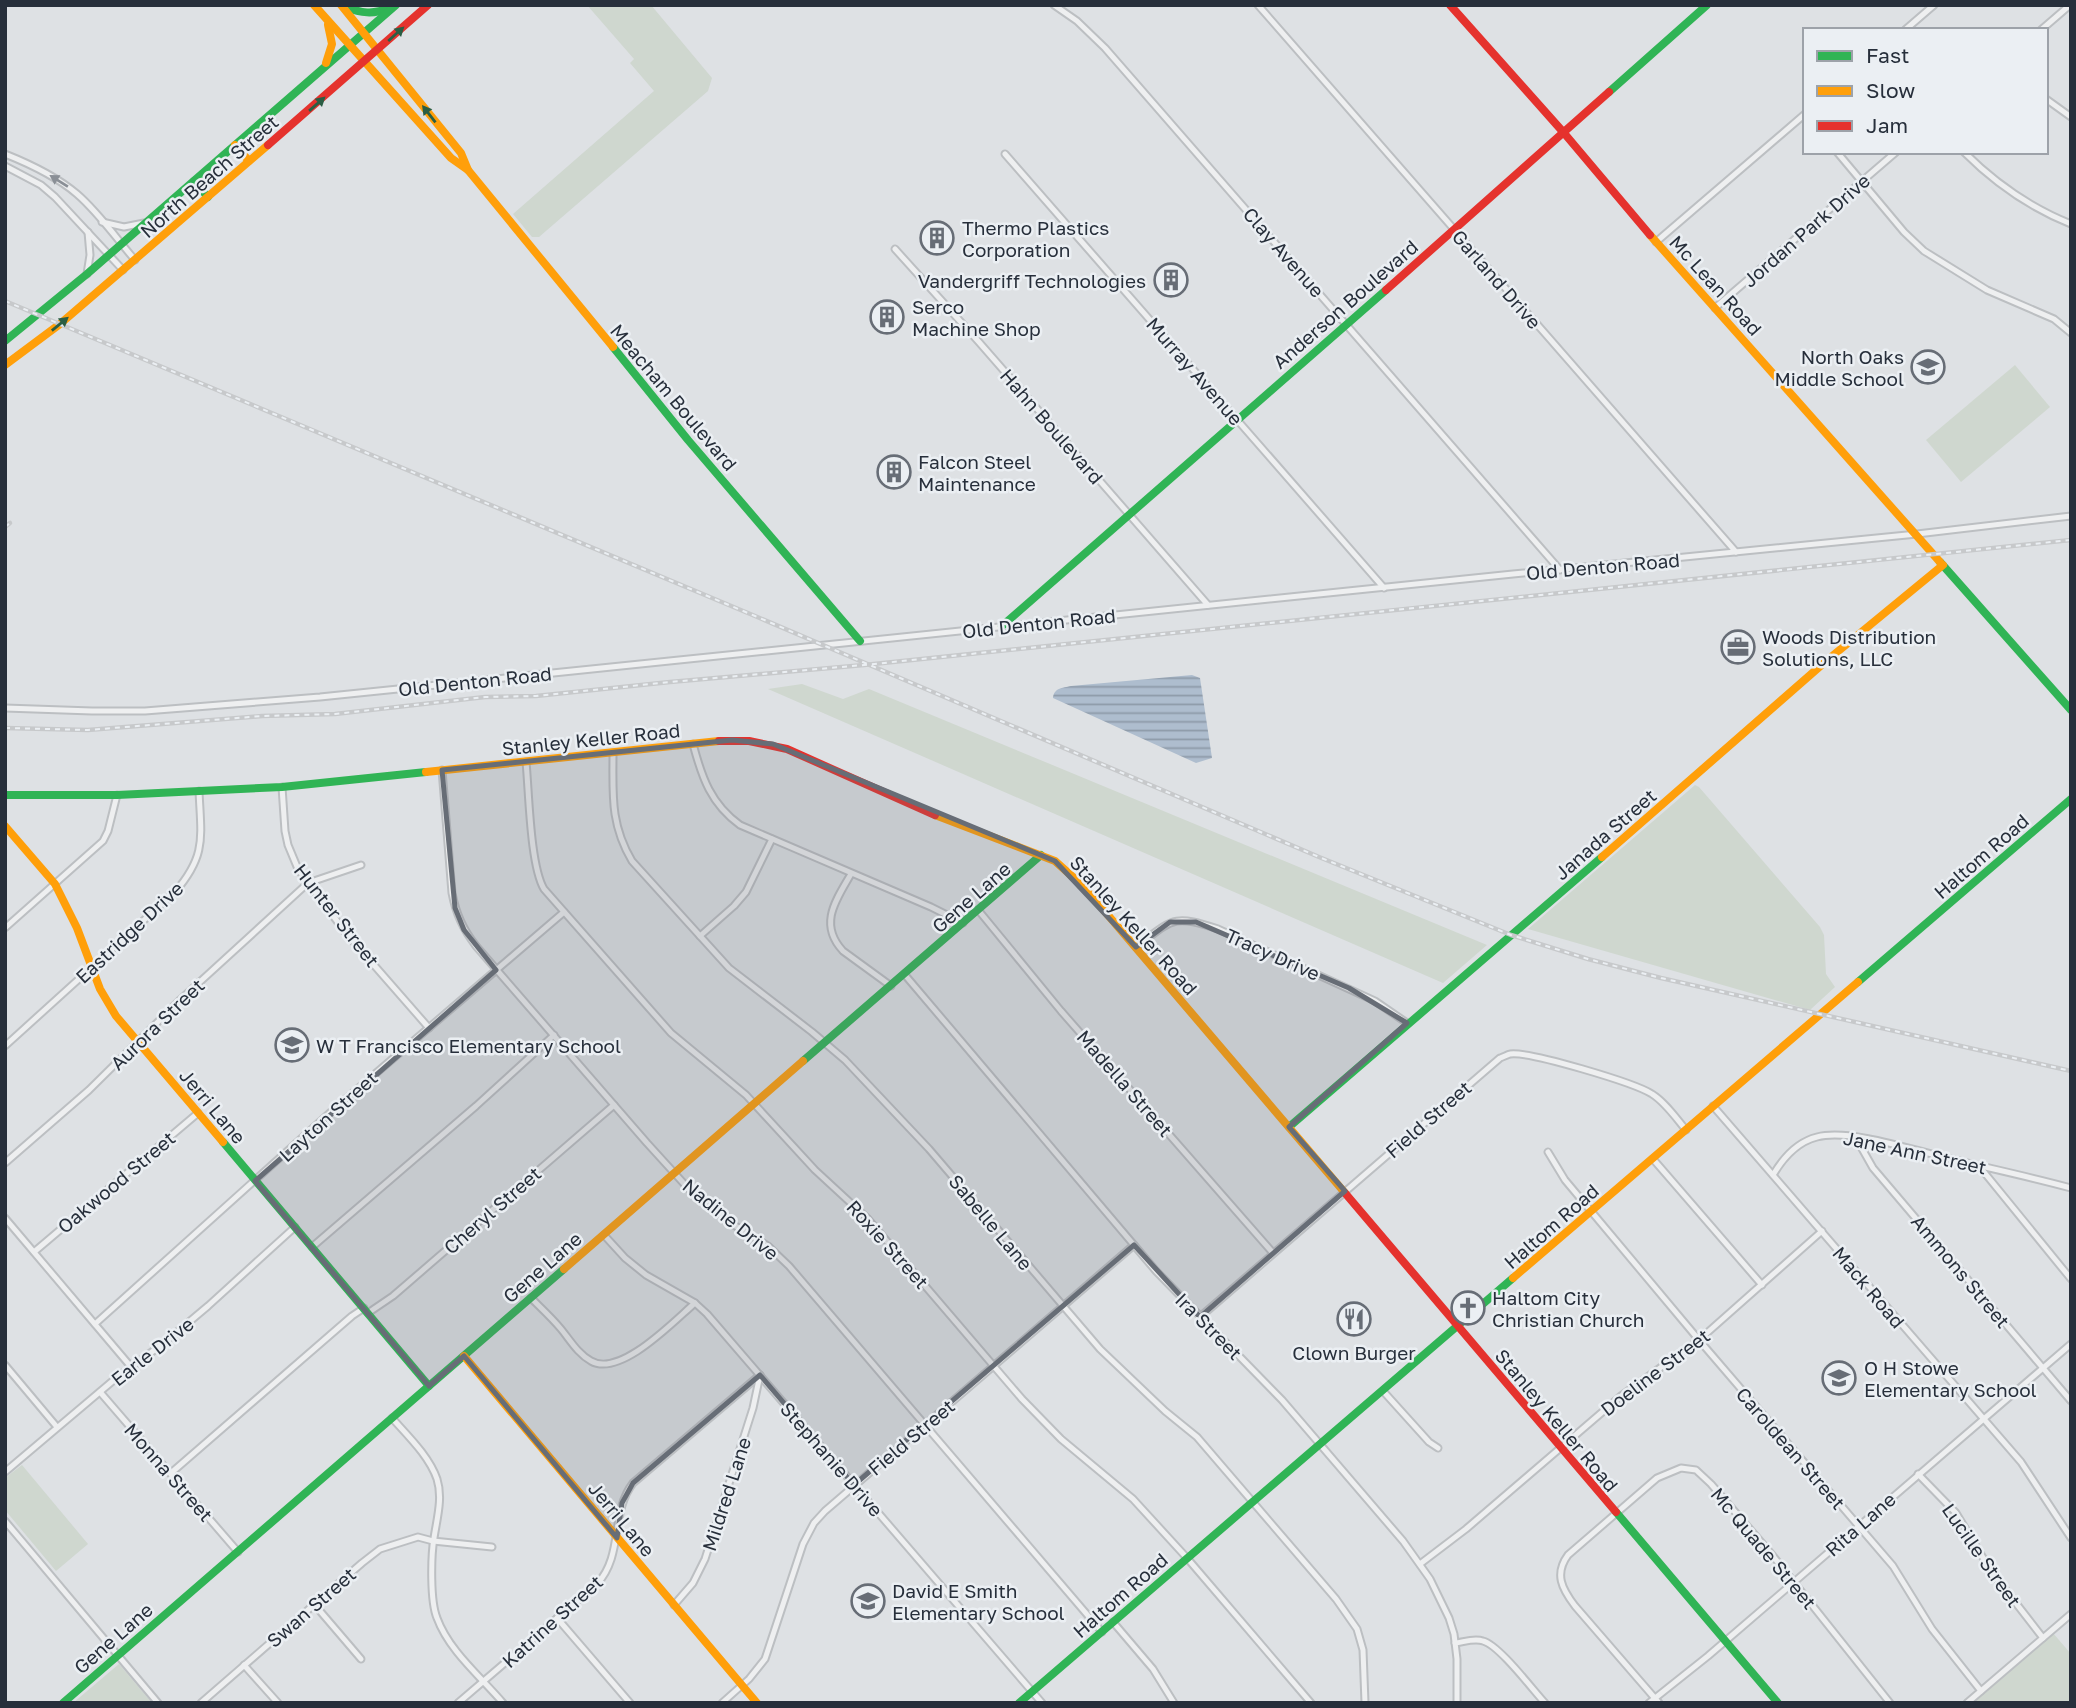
<svg xmlns="http://www.w3.org/2000/svg" width="2076" height="1708" font-family="'Golos Text',sans-serif">
<style>
.green{fill:#cfd7cf}
.water{fill:url(#water-rules)}
.lines{fill:none;stroke-linecap:round;stroke-linejoin:round}
.street-casing{stroke:#bcbfc2;stroke-width:9}
.street{stroke:#eeeff0;stroke-width:5}
.fast{stroke:#30b455;stroke-width:8}
.slow{stroke:#ff9f0a;stroke-width:8}
.jam{stroke:#e5322d;stroke-width:8}
.rail-casing{stroke:#c7c9cb;stroke-width:4.5}
.rail{stroke:#ebeff3;stroke-width:2;stroke-dasharray:5;stroke-linecap:butt}
.oneway{fill:#2a5e44}
.oneway2{fill:#8a8f96}
.marked{fill:#676d76;fill-opacity:0.2;stroke:#676d76;stroke-width:5;stroke-linejoin:round}
.labels{text-anchor:middle;dominant-baseline:central;stroke-width:5;stroke-linejoin:round;paint-order:stroke}
.street-label{font-size:19px;fill:#272f3b;stroke:#ebeff3}
.poi-label{font-size:19px;fill:#272f3b;stroke:#ebeff3;text-anchor:start}
</style>
<defs>
<pattern id="water-rules" width="6" height="5" patternUnits="userSpaceOnUse" patternTransform="scale(1.75)"><rect width="6" height="5" fill="#aebdce"/><path d="M0 2.5h6" fill="none" stroke="#8e9aa8"/></pattern>
</defs>
<rect width="100%" height="100%" fill="#dee1e4"/>
<!-- green -->
<g class="green">
<polygon points="587,5 651,5 712,78 708,91 539,237 532,237 513,214 654,91 630,63 634,59"/>
<polygon points="2015,365 2050,407 1961,482 1926,440"/>
<polygon points="802,684 843,699 869,689 1487,945 1443,983 768,689"/>
<polygon points="1695,785 1699,787 1820,927 1824,935 1826,974 1835,987 1810,1010 1528,929"/>
<polygon points="22,1465 88,1544 56,1571 5,1510 5,1478"/>
<polygon points="2053,1633 2071,1654 2071,1703 1972,1703"/>
<polygon points="119,1664 152,1703 73,1703"/>
</g>
<!-- water -->
<path class="water" d="M1192 675 1200 678 1212 758 1196 763 1053 698C1054 688 1062 688 1071 686Z"/>
<g class="lines">
<defs>
<g id="street">
<polyline points="1054,5 1077,21 1105,48 1560,570"/>
<polyline points="1258,5 1736,552"/>
<polyline points="1905,30 1934,5"/>
<polyline points="2041,30 2070,5"/>
<polyline points="2046,99 2071,117"/>
<polyline points="1837,152 1904,232 1924,251 1987,290 2054,319 2071,333"/>
<path d="M1964 152C1994 182 2031 208 2071 224"/>
<path d="M5 154C30 164 56 176 77 194 99 213 116 238 135 260"/>
<polyline points="1005,154 1384,588"/>
<polyline points="5,166 41,185 55,197 123,270"/>
<polyline points="102,222 124,227 144,223"/>
<polyline points="1656,242 1805,114"/>
<polyline points="895,249 978,341 1208,605"/>
<polyline points="87,274 90,255 88,232"/>
<polyline points="1715,308 1896,152"/>
<polyline points="5,708 92,711 145,711 320,697 1513,574 1917,534 2071,516"/>
<path d="M693 744C702 778 711 804 740 825L931 907 963 923"/>
<path d="M613 753C613 794 610 824 632 861L729 968 812 1032 845 1060 929 1149 1100 1349 1165 1411 1197 1437 1336 1599 1357 1629 1363 1650 1365 1703"/>
<path d="M526 762C529 792 530 865 544 889L671 1033 746 1095 815 1170 867 1218 1022 1399 1061 1439 1133 1499 1187 1558 1311 1703"/>
<path d="M442 770 452 893C456 914 463 929 476 946L647 1143 687 1187 729 1222 768 1246 789 1266 1102 1632"/>
<polyline points="282,787 285,831 288,845 298,869 346,933 429,1028"/>
<path d="M851 874C836 900 818 924 843 951L891 986"/>
<polyline points="979,911 1061,1011 1273,1253"/>
<polyline points="5,928 103,841 108,831 117,795"/>
<polyline points="700,936 734,906 746,892 772,839"/>
<path d="M1136 947C1173 919 1172 914 1218 929L1375 1001 1407 1023"/>
<polyline points="905,975 1156,1271 1282,1400 1403,1541 1430,1579 1449,1618 1454,1634 1457,1659 1457,1703"/>
<path d="M5 1046 175 892C207 855 201 837 199 791"/>
<polyline points="1713,1106 2021,1462 2071,1538"/>
<polyline points="1856,1138 1873,1168 2071,1401"/>
<polyline points="1548,1152 1565,1180 1699,1340 1893,1566 1932,1629 1981,1691"/>
<polyline points="1653,1159 1762,1285"/>
<polyline points="5,1163 89,1090 180,1000 308,883 361,865"/>
<polyline points="1979,1166 2071,1279"/>
<path d="M1773 1175C1783 1158 1797 1142 1817 1137 1848 1129 1907 1148 1939 1156 1983 1167 2027 1176 2071 1188"/>
<polyline points="5,1218 132,1368"/>
<polyline points="604,1235 625,1258 646,1275 695,1303 707,1314 1042,1703"/>
<polyline points="312,1247 476,1106 554,1035"/>
<polyline points="34,1252 198,1113"/>
<path d="M531 1298C541 1308 552 1318 561 1329 570 1340 578 1354 591 1361 620 1378 674 1321 695 1303"/>
<polyline points="368,1313 393,1296 614,1105"/>
<path d="M1200 1317 1500 1058C1501 1058 1509 1054 1510 1054 1529 1051 1635 1083 1652 1094 1665 1102 1676 1118 1686 1130"/>
<polyline points="95,1324 333,1110 564,912"/>
<polyline points="5,1365 57,1427"/>
<polyline points="1383,1391 1429,1442 1438,1448"/>
<polyline points="100,1392 238,1552"/>
<path d="M392 1418C408 1436 429 1456 437 1479 443 1498 437 1518 434 1538 431 1556 430 1601 437 1618 449 1651 481 1677 503 1703"/>
<polyline points="5,1472 115,1379 164,1343 208,1306 295,1227"/>
<polyline points="171,1473 352,1316 364,1308"/>
<polyline points="1918,1474 1956,1513 1991,1571 2043,1638"/>
<polyline points="5,1521 158,1703"/>
<polyline points="1420,1564 1466,1529 1621,1396 1699,1340 1822,1231"/>
<polyline points="314,1604 361,1659"/>
<polyline points="674,1605 693,1583 705,1559 753,1408 760,1375"/>
<polyline points="557,1618 630,1703"/>
<polyline points="1113,1622 1153,1669 1174,1703"/>
<path d="M1455 1643C1464 1642 1474 1638 1483 1641 1499 1645 1532 1689 1545 1703"/>
<polyline points="244,1665 278,1703"/>
<polyline points="201,1703 362,1563 380,1549 418,1537 433,1541 492,1547"/>
<path d="M458 1703 597 1584C624 1555 610 1513 633 1483L760 1375"/>
<polyline points="722,1703 749,1679 765,1659 803,1544 814,1523 825,1511 1134,1245"/>
<polyline points="1649,1703 1708,1656 2071,1344"/>
<path d="M1659 1703 1575 1606C1562 1589 1554 1574 1568 1555L1657 1478 1681 1468 1696 1470 1711 1484 1773 1556 1890 1703"/>
<polyline points="1967,1703 2071,1614"/>
</g>
</defs>
<!-- street casing -->
<use href="#street" class="street-casing"/>
<!-- street -->
<use href="#street" class="street"/>
<!-- fast -->
<g class="fast">
<path d="M345 7C361 13 373 15 389 8"/>
<polyline points="1609,92 1707,5"/>
<polyline points="194,181 208,197"/>
<polyline points="5,341 87,274 396,5"/>
<polyline points="613,347 688,440 860,641"/>
<polyline points="1940,562 2071,710"/>
<polyline points="1002,626 1386,290"/>
<polyline points="5,795 117,795 282,787 426,772"/>
<polyline points="1858,982 2071,799"/>
<polyline points="803,1061 1041,855"/>
<polyline points="1289,1127 1602,857"/>
<polyline points="223,1142 429,1386"/>
<polyline points="1616,1512 1778,1703"/>
<polyline points="63,1703 564,1269"/>
<polyline points="1019,1703 1513,1278"/>
</g>
<!-- slow -->
<g class="slow">
<polyline points="314,5 451,158 468,170"/>
<polyline points="341,5 461,153 468,170 613,347"/>
<polyline points="326,63 332,44 328,25"/>
<polyline points="235,145 249,161"/>
<polyline points="1650,235 1940,562"/>
<polyline points="5,365 60,324 268,145"/>
<polyline points="426,772 719,741"/>
<polyline points="935,815 1055,861 1084,887 1345,1193"/>
<polyline points="5,826 55,884 77,928 100,989 116,1016 223,1142"/>
<polyline points="1602,857 1825,662 1943,565"/>
<polyline points="564,1269 803,1061"/>
<polyline points="1513,1278 1858,982"/>
<polyline points="464,1356 757,1703"/>
</g>
<!-- jam -->
<g class="jam">
<polyline points="1450,5 1564,133 1650,235"/>
<polyline points="268,145 428,5"/>
<polyline points="1386,290 1609,92"/>
<polyline points="719,741 749,741 787,749 935,815"/>
<polyline points="1345,1193 1616,1512"/>
</g>
<defs>
<g id="rail">
<polyline points="5,301 755,616 1319,857 1511,935 1588,959 1661,978 2071,1071"/>
<polyline points="5,527 10,523"/>
<polyline points="5,728 88,730 262,716 335,714 485,697 536,696 670,682 864,665 2071,540"/>
</g>
</defs>
<!-- rail casing -->
<use href="#rail" class="rail-casing"/>
<!-- rail -->
<use href="#rail" class="rail"/>
</g>
<!-- one-way arrows -->
<defs><path id="oneway-solid" d="M-6-.8H1V-3.2L6.5 0L1 3.2V.8H-6Z" transform="scale(1.75)"/></defs>
<g class="oneway">
<use href="#oneway-solid" transform="translate(396 34) rotate(-42)"/>
<use href="#oneway-solid" transform="translate(317 104) rotate(-41)"/>
<use href="#oneway-solid" transform="translate(429 114) rotate(-128)"/>
<use href="#oneway-solid" transform="translate(60 324) rotate(-39)"/>
</g>
<use class="oneway2" href="#oneway-solid" transform="translate(59 181) rotate(-148)"/>
<!-- marked area -->
<path class="marked" d="M732 740 773 744 1055 861 1136 947 1170 922H1196L1349 988 1407 1023 1289 1127 1345 1191 1200 1317 1134 1245 854 1485 760 1375 633 1483 622 1503 617 1538 464 1356 429 1386 255 1181 496 970 464 930 455 908 442 770Z"/>
<!-- icons -->
<defs>
<symbol id="building-ring" viewBox="-11 -11 22 22"><circle r="9.5" fill="#ebeff3" stroke="#676d76" stroke-width="1.5"/><path d="M-4-6H4V6H1V3H-1V6H-4ZM-2.5-4.3h1.7v1.8h-1.7ZM.8-4.3h1.7v1.8H.8ZM-2.5-1h1.7V.8h-1.7ZM.8-1h1.7V.8H.8Z" fill="#676d76"/></symbol>
<symbol id="school-ring" viewBox="-11 -11 22 22"><circle r="9.5" fill="#ebeff3" stroke="#676d76" stroke-width="1.5"/><path d="M0-5L7-2L0 1L-7-2ZM-4 1L0 2.5L4 1V4Q0 6-4 4Z" fill="#676d76"/></symbol>
<symbol id="office-ring" viewBox="-11 -11 22 22"><circle r="9.5" fill="#ebeff3" stroke="#676d76" stroke-width="1.5"/><path d="M-6-3h4V-5.5h4V-3h4V5H-6ZM-1-4.5V-3h2v-1.5ZM-6 0V1H6V0Z" fill="#676d76"/></symbol>
<symbol id="church-ring" viewBox="-11 -11 22 22"><circle r="9.5" fill="#ebeff3" stroke="#676d76" stroke-width="1.5"/><path d="M-1.2-6h2.4v3.5h3.3v2.4h-3.3V6h-2.4V-.1h-3.3v-2.4h3.3Z" fill="#676d76"/></symbol>
<symbol id="restaurant-ring" viewBox="-11 -11 22 22"><circle r="9.5" fill="#ebeff3" stroke="#676d76" stroke-width="1.5"/><path d="M-5-6h1v4h1v-4h1v4h1v-4h1v5L-1.5 .5V6h-2V.5L-5-1ZM5-6V6H3V1.5H1.5Q1.5-4 5-6Z" fill="#676d76"/></symbol>
</defs>
<g fill-rule="evenodd">
<use href="#building-ring" x="918" y="219" width="38" height="38"/>
<use href="#building-ring" x="1152" y="261" width="38" height="38"/>
<use href="#building-ring" x="868" y="298" width="38" height="38"/>
<use href="#school-ring" x="1909" y="348" width="38" height="38"/>
<use href="#building-ring" x="875" y="453" width="38" height="38"/>
<use href="#office-ring" x="1719" y="628" width="38" height="38"/>
<use href="#school-ring" x="273" y="1026" width="38" height="38"/>
<use href="#church-ring" x="1449" y="1289" width="38" height="38"/>
<use href="#restaurant-ring" x="1335" y="1300" width="38" height="38"/>
<use href="#school-ring" x="1820" y="1359" width="38" height="38"/>
<use href="#school-ring" x="849" y="1582" width="38" height="38"/>
</g>
<g class="labels">
<!-- street labels -->
<g class="street-label">
<text transform="translate(209 176) rotate(-41)">North Beach Street</text>
<text transform="translate(1806 230) rotate(-41)">Jordan Park Drive</text>
<text transform="translate(1284 252) rotate(49)">Clay Avenue</text>
<text transform="translate(1497 279) rotate(49)">Garland Drive</text>
<text transform="translate(1716 285) rotate(48)">Mc Lean Road</text>
<text transform="translate(1345 304) rotate(-41)">Anderson Boulevard</text>
<text transform="translate(1195 371) rotate(49)">Murray Avenue</text>
<text transform="translate(674 397) rotate(50)">Meacham Boulevard</text>
<text transform="translate(1052 426) rotate(49)">Hahn Boulevard</text>
<text transform="translate(1603 566) rotate(-5)">Old Denton Road</text>
<text transform="translate(1039 623) rotate(-6)">Old Denton Road</text>
<text transform="translate(475 681) rotate(-6)">Old Denton Road</text>
<text transform="translate(591 739) rotate(-6)">Stanley Keller Road</text>
<text transform="translate(1605 834) rotate(-41)">Janada Street</text>
<text transform="translate(1981 856) rotate(-41)">Haltom Road</text>
<text transform="translate(971 897) rotate(-41)">Gene Lane</text>
<text transform="translate(337 915) rotate(52)">Hunter Street</text>
<text transform="translate(1134 925) rotate(48)">Stanley Keller Road</text>
<text transform="translate(129 932) rotate(-43)">Eastridge Drive</text>
<text transform="translate(1273 954) rotate(24)">Tracy Drive</text>
<text transform="translate(157 1024) rotate(-44)">Aurora Street</text>
<text transform="translate(1125 1083) rotate(49)">Madella Street</text>
<text transform="translate(213 1106) rotate(50)">Jerri Lane</text>
<text transform="translate(328 1116) rotate(-42)">Layton Street</text>
<text transform="translate(1428 1119) rotate(-41)">Field Street</text>
<text transform="translate(1915 1152) rotate(12)">Jane Ann Street</text>
<text transform="translate(116 1182) rotate(-40)">Oakwood Street</text>
<text transform="translate(492 1210) rotate(-41)">Cheryl Street</text>
<text transform="translate(731 1219) rotate(39)">Nadine Drive</text>
<text transform="translate(991 1222) rotate(50)">Sabelle Lane</text>
<text transform="translate(1551 1226) rotate(-41)">Haltom Road</text>
<text transform="translate(888 1244) rotate(48)">Roxie Street</text>
<text transform="translate(542 1267) rotate(-41)">Gene Lane</text>
<text transform="translate(1961 1271) rotate(50)">Ammons Street</text>
<text transform="translate(1869 1287) rotate(50)">Mack Road</text>
<text transform="translate(1209 1326) rotate(45)">Ira Street</text>
<text transform="translate(152 1351) rotate(-38)">Earle Drive</text>
<text transform="translate(1655 1372) rotate(-37)">Doeline Street</text>
<text transform="translate(1557 1420) rotate(50)">Stanley Keller Road</text>
<text transform="translate(911 1437) rotate(-40)">Field Street</text>
<text transform="translate(1791 1448) rotate(49)">Caroldean Street</text>
<text transform="translate(832 1459) rotate(49)">Stephanie Drive</text>
<text transform="translate(169 1472) rotate(49)">Monna Street</text>
<text transform="translate(726 1494) rotate(-72)">Mildred Lane</text>
<text transform="translate(622 1519) rotate(50)">Jerri Lane</text>
<text transform="translate(1860 1524) rotate(-41)">Rita Lane</text>
<text transform="translate(1764 1548) rotate(50)">Mc Quade Street</text>
<text transform="translate(1982 1555) rotate(55)">Lucille Street</text>
<text transform="translate(1120 1595) rotate(-41)">Haltom Road</text>
<text transform="translate(311 1607) rotate(-41)">Swan Street</text>
<text transform="translate(552 1621) rotate(-42)">Katrine Street</text>
<text transform="translate(113 1638) rotate(-41)">Gene Lane</text>
</g>
<!-- poi labels -->
<g class="poi-label">
<text x="962" y="227">Thermo Plastics<tspan x="962" dy="22">Corporation</tspan></text>
<text x="1146" y="280" text-anchor="end">Vandergriff Technologies</text>
<text x="912" y="306">Serco<tspan x="912" dy="22">Machine Shop</tspan></text>
<text x="1904" y="356" text-anchor="end">North Oaks<tspan x="1904" dy="22">Middle School</tspan></text>
<text x="918" y="461">Falcon Steel<tspan x="918" dy="22">Maintenance</tspan></text>
<text x="1762" y="636">Woods Distribution<tspan x="1762" dy="22">Solutions, LLC</tspan></text>
<text x="316" y="1045">W T Francisco Elementary School</text>
<text x="1492" y="1297">Haltom City<tspan x="1492" dy="22">Christian Church</tspan></text>
<text x="1354" y="1352" text-anchor="middle">Clown Burger</text>
<text x="1864" y="1367">O H Stowe<tspan x="1864" dy="22">Elementary School</tspan></text>
<text x="892" y="1590">David E Smith<tspan x="892" dy="22">Elementary School</tspan></text>
</g>
</g>
<!-- border -->
<rect width="2076" height="1708" fill="none" stroke="#272f3b" stroke-width="14"/>
<!-- legend -->
<rect x="1803" y="28" width="245" height="126" fill="#ebeff3" stroke="#9da2a9" stroke-width="2"/>
<rect x="1817" y="51" width="35" height="10" fill="#30b455" stroke="#9da2a9" stroke-width="2"/>
<text x="1866" y="63" font-size="21" fill="#272f3b">Fast</text>
<rect x="1817" y="86" width="35" height="10" fill="#ff9f0a" stroke="#9da2a9" stroke-width="2"/>
<text x="1866" y="98" font-size="21" fill="#272f3b">Slow</text>
<rect x="1817" y="121" width="35" height="10" fill="#e5322d" stroke="#9da2a9" stroke-width="2"/>
<text x="1866" y="133" font-size="21" fill="#272f3b">Jam</text>
</svg>
